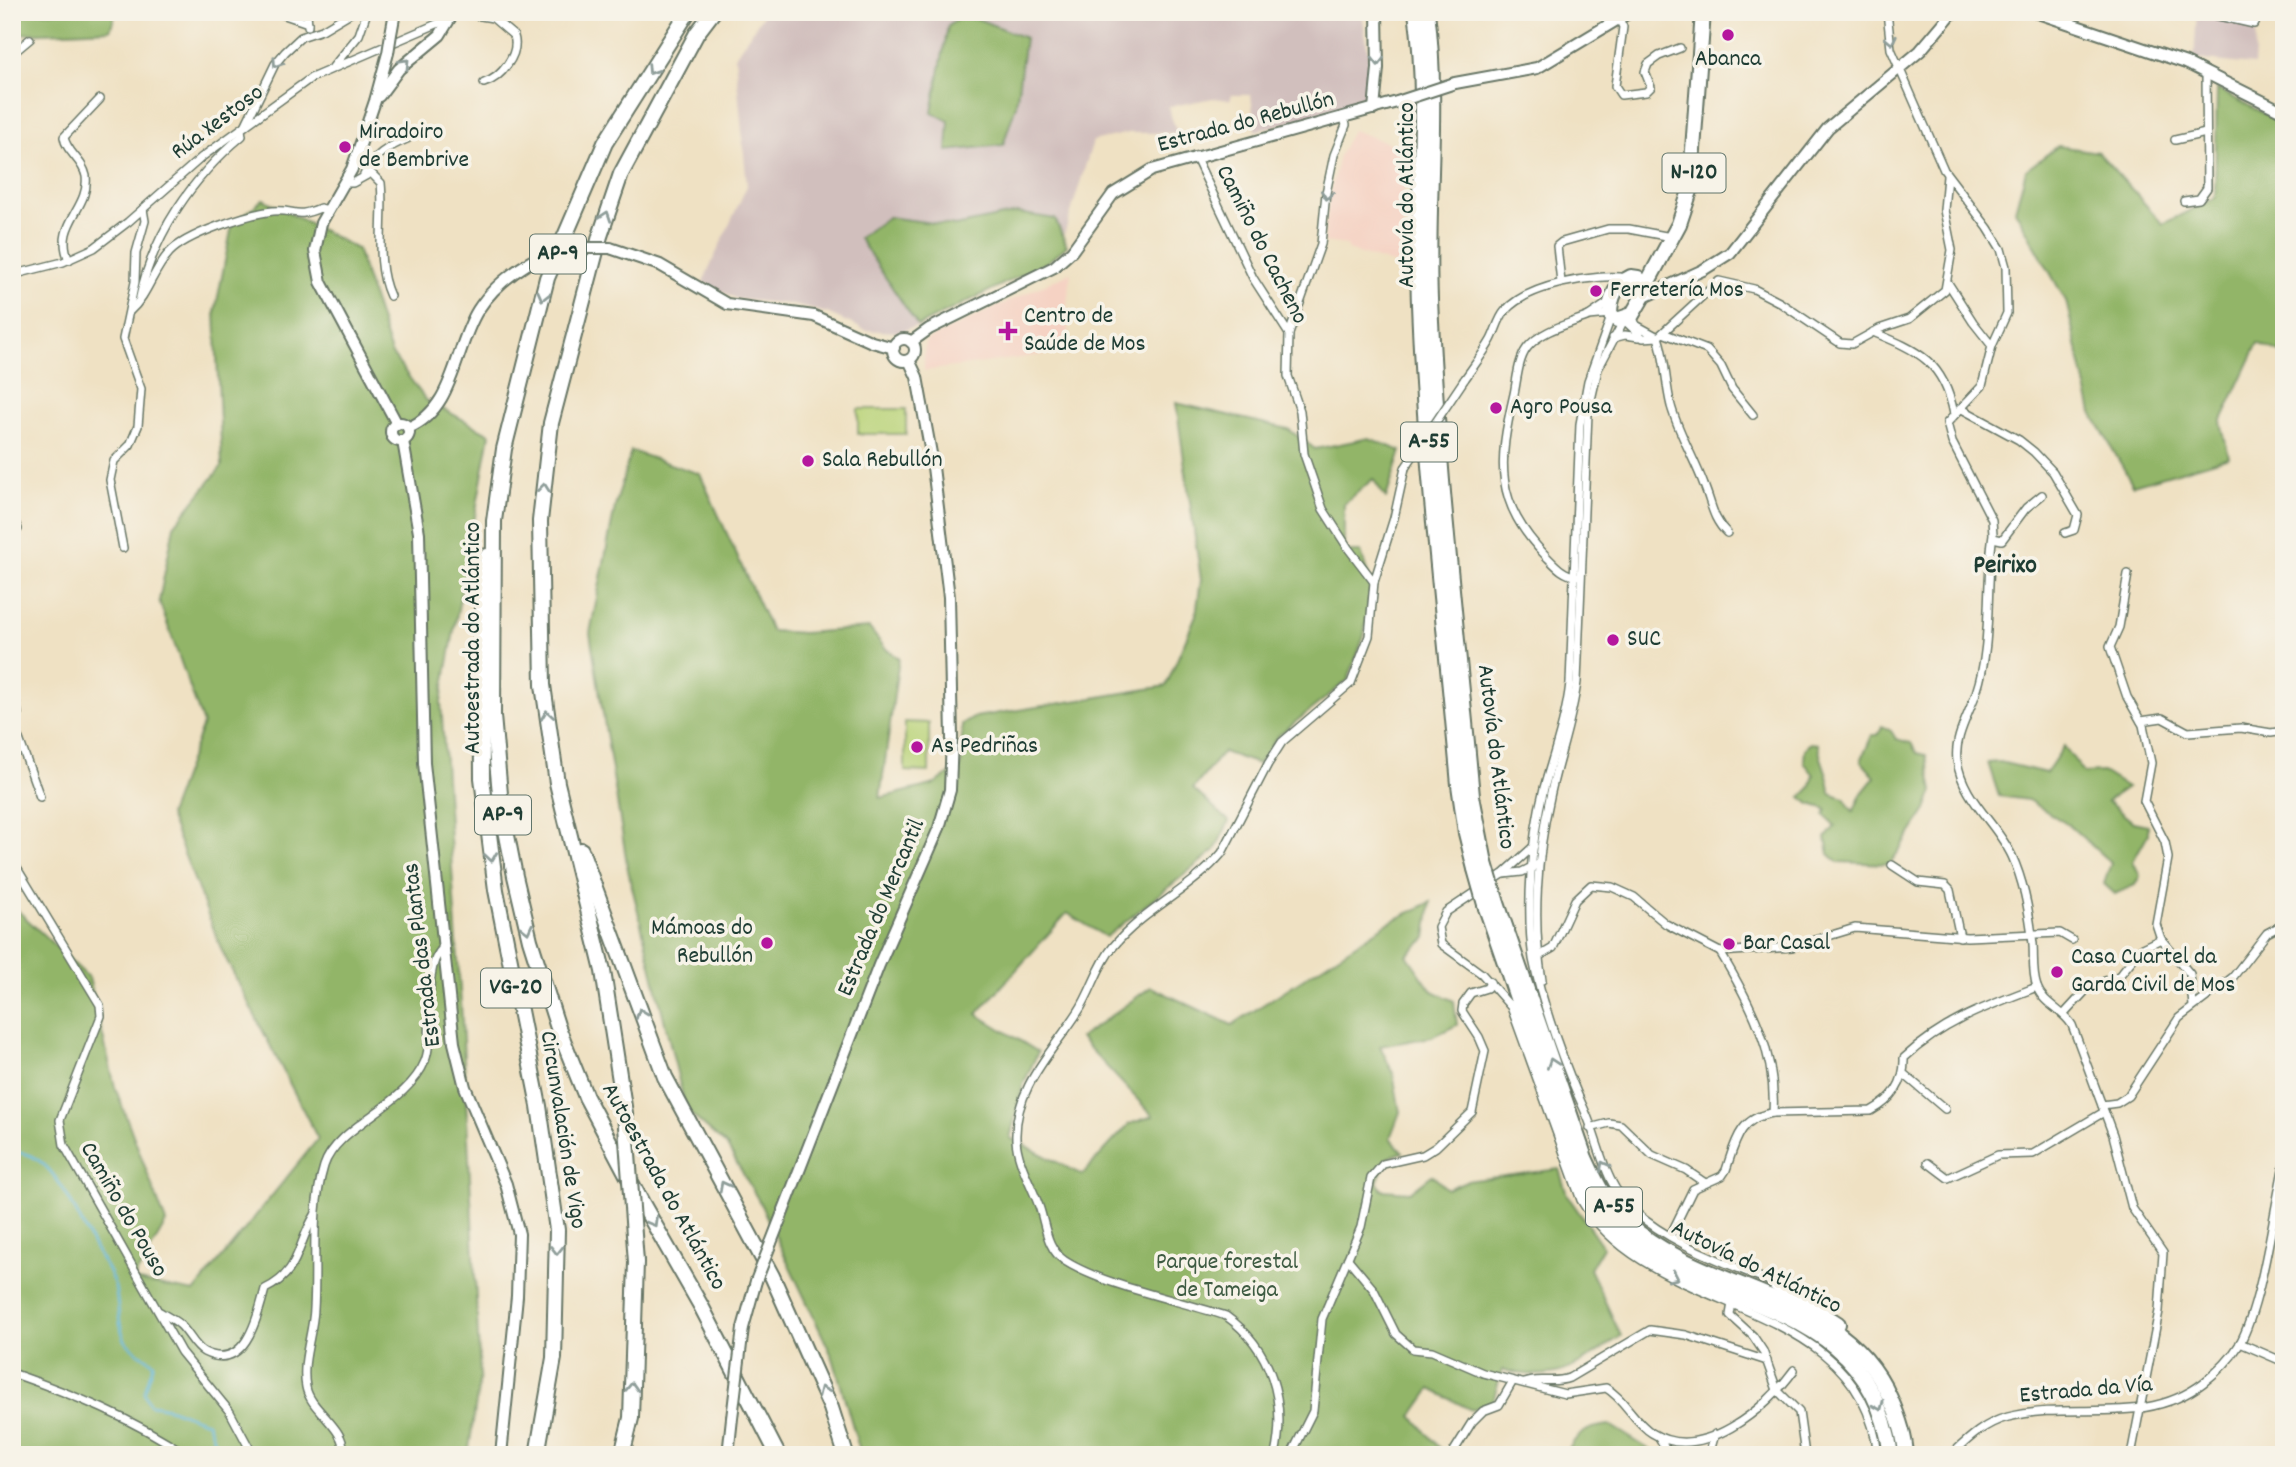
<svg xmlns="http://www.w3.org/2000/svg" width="2296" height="1467" font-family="Dekko,sans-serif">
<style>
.built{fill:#f5d2c3}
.industrial{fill:#d1bfbd}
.green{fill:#b9d378;stroke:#6c8856;stroke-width:2}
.forest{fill:#92b568;stroke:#58794e;stroke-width:2}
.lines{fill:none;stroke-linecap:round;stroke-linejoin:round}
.stream{stroke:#5db6da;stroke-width:2.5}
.street-casing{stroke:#687666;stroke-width:10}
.secondary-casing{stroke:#687666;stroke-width:14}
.highway-casing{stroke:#687666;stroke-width:18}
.street{stroke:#fff;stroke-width:7}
.secondary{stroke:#fff;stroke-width:10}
.highway{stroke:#fff;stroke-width:14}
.street-bridge-casing{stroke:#687666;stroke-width:10;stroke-linecap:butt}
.secondary-bridge-casing{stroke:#687666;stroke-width:14;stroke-linecap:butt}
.highway-bridge-casing{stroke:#687666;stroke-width:18;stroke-linecap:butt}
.street-bridge{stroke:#fff;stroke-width:7}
.secondary-bridge{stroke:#fff;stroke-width:10}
.highway-bridge{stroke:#fff;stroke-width:14}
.oneway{stroke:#8f9e9a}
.poi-dot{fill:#b5179e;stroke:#f7f3e8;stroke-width:2.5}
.labels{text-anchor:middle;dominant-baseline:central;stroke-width:7;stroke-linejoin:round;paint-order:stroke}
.shield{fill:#f7f3e8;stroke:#60746a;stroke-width:2}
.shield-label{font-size:23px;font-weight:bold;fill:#1f3d34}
.poi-label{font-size:24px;fill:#1f3d34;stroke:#f7f3e8;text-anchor:start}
.street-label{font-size:24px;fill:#1f3d34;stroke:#f7f3e8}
.park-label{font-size:24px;fill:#3e5b42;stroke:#f7f3e8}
.neighbourhood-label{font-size:26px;font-weight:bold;fill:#1f3d34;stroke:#f7f3e8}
</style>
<rect width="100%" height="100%" fill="#f7f3e8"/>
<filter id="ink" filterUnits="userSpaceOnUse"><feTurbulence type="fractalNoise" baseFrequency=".0143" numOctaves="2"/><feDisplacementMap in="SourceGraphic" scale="14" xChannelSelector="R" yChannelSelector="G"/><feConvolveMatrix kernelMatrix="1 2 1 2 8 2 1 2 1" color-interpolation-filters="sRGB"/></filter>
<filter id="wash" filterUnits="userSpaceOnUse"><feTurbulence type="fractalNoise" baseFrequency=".00686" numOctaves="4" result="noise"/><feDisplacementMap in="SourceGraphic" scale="28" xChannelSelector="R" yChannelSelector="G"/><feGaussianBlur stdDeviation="1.57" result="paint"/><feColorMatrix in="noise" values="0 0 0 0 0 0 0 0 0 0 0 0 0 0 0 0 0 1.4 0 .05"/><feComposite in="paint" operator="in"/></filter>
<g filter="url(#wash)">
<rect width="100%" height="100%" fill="#efe1c3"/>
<!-- built -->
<g class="built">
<polygon points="1352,130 1406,149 1401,266 1347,250 1347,245 1324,242 1329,198 1339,156"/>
<polygon points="1071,272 1066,312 1071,351 924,371 924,350 927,340"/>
</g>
<!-- industrial -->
<g class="industrial">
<polygon points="765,12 1362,12 1375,101 1255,131 1251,95 1232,95 1230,100 1213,98 1168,107 1177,133 1128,133 1093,141 1064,235 1055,219 1017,213 955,226 888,217 859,239 918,326 897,332 865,330 827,313 788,304 737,299 703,282 747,186 735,56"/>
<polygon points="2197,12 2263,12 2256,34 2254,65 2194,59"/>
</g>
<!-- green -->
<g class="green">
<rect x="858" y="409" width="48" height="25"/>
<polygon points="905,722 929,723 929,772 905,771"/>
</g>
<!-- forest -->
<g class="forest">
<polygon points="12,12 116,12 110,30 20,34 12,22"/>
<polygon points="959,18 978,19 1025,38 1016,105 1003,145 947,151 949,121 932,112 948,26"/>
<polygon points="2217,89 2284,124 2284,355 2258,343 2221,422 2229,457 2133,485 2092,413 2066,301 2015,210 2026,170 2058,146 2098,152 2163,224 2215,198"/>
<polygon points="263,199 357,249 391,353 426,400 490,434 441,702 462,1020 480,1376 468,1455 12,1455 12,905 89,978 115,1087 166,1223 133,1280 194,1292 318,1139 222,951 169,815 203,724 159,601 174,526 222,466 215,312 232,225"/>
<polygon points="1017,213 1055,219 1067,246 1046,263 918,326 859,238 888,217 955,226"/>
<path d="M1176 403 1288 429 1315 449 1369 438 1401 451 1386 498 1373 479 1344 504V552H1361L1371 584 1364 636 1348 680 1278 736 1258 764 1223 752 1193 789 1229 821 1215 850 1106 937 1067 913 977 1014 1038 1052 1023 1085 1010 1138 1082 1175 1129 1124 1153 1116 1080 1038 1151 987 1232 1025 1388 923 1431 902 1426 938 1407 955 1431 990 1454 1001 1457 1025 1432 1037 1380 1046 1393 1073 1400 1112 1390 1138 1403 1152 1387 1158 1377 1182 1382 1190 1410 1192 1432 1175 1447 1189 1466 1181 1559 1169 1567 1195 1603 1247 1590 1269 1621 1336C1575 1367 1560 1384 1502 1370L1493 1401 1471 1410 1431 1389 1412 1416 1446 1455H861L833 1358 759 1201 727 1146 686 1110 628 870 590 633 615 507 631 451 700 474 771 631 803 633 869 628 885 648 899 658 880 798 932 785 961 767 962 725 975 717 1166 686 1196 615 1201 580Z"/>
<path d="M1882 726 1891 731 1896 739 1911 743 1917 753 1926 755 1933 791 1926 810 1890 864 1838 862 1829 854 1826 838 1835 826 1825 815 1827 809 1810 804 1801 797 1810 788 1814 775 1804 762 1805 749 1810 743 1818 744C1820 763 1830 773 1830 793L1844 798 1853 812 1862 793 1875 777 1861 761 1872 735H1878Z"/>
<polygon points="2064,746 2084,773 2103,772 2127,787 2107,801 2133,822 2148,825 2148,834 2133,861 2140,876 2135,885 2115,894 2104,884 2111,863 2070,826 2028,800 1999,796 1988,763 2000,762 2046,773"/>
<path d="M1610 1425 1658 1455H1566C1576 1433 1587 1427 1610 1425Z"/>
</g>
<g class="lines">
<!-- stream -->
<path class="stream" d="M12 1154C49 1143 79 1219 92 1244 99 1258 111 1271 115 1287 119 1304 117 1323 125 1340 130 1349 146 1357 154 1363L144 1393 150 1405C171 1406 186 1416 207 1422L220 1455"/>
</g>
</g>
<g filter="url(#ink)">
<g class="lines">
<defs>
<g id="street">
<polyline points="276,12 308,23"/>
<polyline points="307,12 308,26"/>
<path d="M457 12 493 18 514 36C520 54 501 78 484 83"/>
<path d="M1887 12 1891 49 1944 170 1988 228 2001 249 2006 267 2007 313 1992 346 1982 386 1947 423 1952 442 1992 520 1993 534C1985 586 1993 643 1976 693 1969 714 1954 738 1957 760 1962 799 1996 822 2012 856 2024 882 2030 916 2033 944 2034 958 2032 973 2037 987 2043 1004 2063 1010 2072 1025L2113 1135 2132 1208 2163 1253 2159 1311 2131 1455"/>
<polyline points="2201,12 2254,24 2261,12"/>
<polyline points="1619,19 1623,27 1615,86 1621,95 1646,92 1651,87 1645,72 1648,64 1659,56 1680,48"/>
<polyline points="2068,23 2077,12"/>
<polyline points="12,54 30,39"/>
<polyline points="333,67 359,35 367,12"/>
<polyline points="245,126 275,64 285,52 301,37 322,30 352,12"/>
<polyline points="2175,140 2206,133"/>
<polyline points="1195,156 1253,278 1289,334 1288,376 1300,411 1304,454 1323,509 1348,548 1374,582"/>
<path d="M364 175C373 155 388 147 407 139"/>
<path d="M346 183H353L371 173 381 183C385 220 374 261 390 296"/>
<polyline points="2184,201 2199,199 2207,188 2206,72"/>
<path d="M69 260C53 224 90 209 86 176 83 160 66 152 64 137L100 99"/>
<polyline points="12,275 63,262 94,248 128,222 202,157 311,78 446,20"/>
<polyline points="1561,282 1557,246 1562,242 1608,229 1629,229 1671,237"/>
<polyline points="1948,283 1973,322 1992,346"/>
<path d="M140 297C153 234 193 177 242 136L241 129"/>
<path d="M130 311C148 295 153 270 169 253 186 234 248 214 273 211 295 209 295 219 320 208L328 210"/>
<polyline points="1610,314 1589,316 1611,301"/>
<path d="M1611 317 1588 381 1580 424 1570 683C1566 720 1554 752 1544 788 1531 838 1526 908 1533 959 1542 1004 1566 1070 1585 1111 1601 1147 1603 1183 1634 1211 1673 1246 1728 1263 1776 1284"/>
<path d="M1873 332C1919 351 1944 362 1954 414"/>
<polyline points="1663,333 1707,350 1721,366 1732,389 1753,415"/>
<polyline points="1289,334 1321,244 1326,193 1334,155 1346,125 1344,118"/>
<polyline points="1613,338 1625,335 1639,337"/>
<path d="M1464 380C1473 367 1483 354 1491 340 1496 331 1498 319 1505 311 1527 285 1595 273 1627 278"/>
<polyline points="1960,408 2019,440 2034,452 2053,472 2078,515 2074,530 2065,533"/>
<polyline points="12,516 18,529"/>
<path d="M1727 533C1712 518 1712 504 1704 485 1694 458 1679 434 1671 406 1665 382 1666 360 1658 337L1719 281 1754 289 1779 302 1840 343 1852 344 1879 329 1909 319 1945 290 1952 250 1944 210 1947 176"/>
<polyline points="1993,538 2002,540 2026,508 2042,495"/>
<polyline points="123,548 110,480 114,461 130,445 138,426 141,389 123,339 135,282 136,253 145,221 143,209"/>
<polyline points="2128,574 2119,627 2110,647 2127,697 2143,725 2151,763 2144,801 2165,842 2168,858 2156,924 2161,939 2190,974 2193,1006"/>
<path d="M1576 576C1563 575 1555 565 1546 556 1494 502 1498 463 1514 394 1517 380 1518 360 1527 348 1541 330 1569 324 1589 316"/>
<polyline points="12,680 18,714 12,720"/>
<polyline points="2141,721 2162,718 2188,732 2241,728 2271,733 2284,731"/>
<polyline points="12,729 19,739 40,797"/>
<path d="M1534 846 1503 874 1446 912 1438 927 1441 944 1482 974 1511 1007 1581 1200C1651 1321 1860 1291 1878 1455"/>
<polyline points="12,860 100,1005 101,1016 60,1120 64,1145 181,1352 230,1412 253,1455"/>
<polyline points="1892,865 1918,882 1945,885 1950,890 1960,937"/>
<polyline points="1504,874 1522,872 1536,865"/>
<path d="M1720 952C1750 1002 1777 1053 1773 1113L1871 1111C1893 1099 1905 1083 1904 1058 1944 1021 1987 1006 2037 987"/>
<polyline points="1536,958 1553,948 1575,900 1591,885 1612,887 1634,897 1666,924 1720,952 1792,947 1855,928 1967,937 2060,933 2072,940"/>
<path d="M1542 980C1532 922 1537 855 1550 797 1558 758 1572 722 1577 682L1588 413 1598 369 1624 320 1643 338 1658 337 1636 325 1632 315"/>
<polyline points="2065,1013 2089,987 2119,976 2142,948 2161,939"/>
<polyline points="1905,1075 1945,1109"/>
<polyline points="2102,1105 2117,1103 2128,1096 2179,1018 2233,977 2267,933 2284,924"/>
<polyline points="1590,1128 1609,1123 1621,1125 1652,1155 1686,1170 1705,1183"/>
<polyline points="1928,1163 1948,1178 1998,1155 2033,1154 2104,1112"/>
<path d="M1670 1236 1693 1189 1722 1176 1726 1170C1735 1143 1739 1117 1773 1113"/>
<path d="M1348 1259 1374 1290 1396 1334 1413 1349 1432 1351 1483 1373 1565 1394 1606 1388C1624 1398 1634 1422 1652 1433 1701 1464 1767 1408 1794 1370"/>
<polyline points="1732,1303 1730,1315 1753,1336 1763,1351 1777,1390 1799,1412 1805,1455"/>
<path d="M160 1312C166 1316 173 1319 179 1324 188 1331 194 1347 204 1352 246 1373 258 1315 265 1289 301 1272 296 1245 315 1215"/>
<polyline points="2240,1343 2284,1362"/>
<path d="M12 1373C72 1394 134 1419 187 1455"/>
<path d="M1525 1383C1538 1377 1554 1384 1569 1378L1650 1330 1686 1335 1767 1361"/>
<polyline points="1659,1437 1669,1455"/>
<polyline points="1452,1454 1472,1422 1483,1411 1499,1405 1513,1381"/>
<path d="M343 1455C348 1428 310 1411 306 1387 301 1362 313 1334 314 1309 317 1262 310 1212 324 1166 337 1125 407 1106 425 1061 436 1033 420 968 443 948"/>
<path d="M1275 1455C1287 1401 1271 1348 1226 1316 1181 1301 1102 1285 1065 1261 1047 1249 1046 1228 1040 1209 1033 1187 1017 1163 1016 1139 1014 1088 1053 1051 1078 1012 1092 991 1097 966 1113 947 1144 909 1191 890 1222 853L1268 764 1282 742 1351 683 1369 636 1374 582 1394 518 1405 468"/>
<polyline points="1291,1455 1313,1411 1322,1319 1361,1227 1371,1178 1383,1164 1423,1155 1436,1147 1472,1112 1485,1051 1479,1037 1462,1011 1463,1004 1471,993 1487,988 1490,982"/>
<polyline points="1709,1455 1715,1434"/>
<path d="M1951 1455C1968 1439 1984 1423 2008 1417 2074 1400 2144 1428 2203 1383 2216 1373 2230 1360 2239 1345 2262 1304 2273 1214 2284 1165"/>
</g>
<g id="secondary">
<polyline points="2035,12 2186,63 2284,112"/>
<polyline points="391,34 395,12"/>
<polyline points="388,53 375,101 352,169 321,223 315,251 321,282 397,424"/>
<polyline points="1455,83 1537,68 1630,12"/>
<polyline points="379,96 399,69 440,35 452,15"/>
<polyline points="1374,109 1378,68 1377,12"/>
<polyline points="610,248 660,265 727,304 814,316 872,342 894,348"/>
<polyline points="1642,298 1703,270 1730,253 1828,128 1920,51 1953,12"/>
<circle cx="904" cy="350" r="11"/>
<polyline points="911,342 929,329 1054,267 1072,251 1113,194 1152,170 1397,102"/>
<circle cx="400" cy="432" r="9"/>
<path d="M408 428C455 409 454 348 478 310 493 286 515 270 539 257"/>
<polyline points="403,441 419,533 424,763 454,1043 465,1087 506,1184 519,1234 517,1296 501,1455"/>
<polyline points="771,1243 879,965 939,828 950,790 952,738 949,597 932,459 917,377 909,360"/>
<polyline points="743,1328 756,1281"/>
<polyline points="728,1455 732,1418"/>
</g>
<g id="highway">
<polyline points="688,12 605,143 547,278 504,449 494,521 493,716 501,805 515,876 530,940 557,1025 586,1097 642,1203 701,1306 778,1455"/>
<path d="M1416 12C1430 108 1415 208 1419 304 1425 465 1445 625 1459 785L1466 833 1475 869"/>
<path d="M1427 12C1439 103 1426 205 1430 299 1437 465 1457 631 1472 796L1485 863"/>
<path d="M1631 277 1638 278 1643 284 1642 298 1632 315 1617 320 1610 314C1610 298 1616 284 1631 277Z"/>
<polyline points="1644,289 1679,224 1690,191 1703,12"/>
<polyline points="487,556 481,631 482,778 496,890 539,1106 557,1230 554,1358 537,1455"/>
<polyline points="581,850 665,1077 772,1276 831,1408 846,1455"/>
<path d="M1497 903 1585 1158C1595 1180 1606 1204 1625 1221 1703 1295 1843 1289 1890 1398 1898 1416 1905 1435 1906 1455"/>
<path d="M1486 908C1508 970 1528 1032 1550 1094 1565 1137 1577 1185 1607 1219 1695 1319 1868 1285 1891 1455"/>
<polyline points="625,1113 603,971 557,783 543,685 540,521 551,423 600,236 621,174 697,33 713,12"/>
<polyline points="1776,1284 1838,1324"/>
<polyline points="622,1455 631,1418 636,1262"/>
</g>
</defs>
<!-- street casing -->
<use href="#street" class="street-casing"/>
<!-- secondary casing -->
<use href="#secondary" class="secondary-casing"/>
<!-- highway casing -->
<use href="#highway" class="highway-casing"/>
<!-- street -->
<use href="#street" class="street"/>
<!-- secondary -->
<use href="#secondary" class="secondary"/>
<!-- highway -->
<use href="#highway" class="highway"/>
<defs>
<polyline id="street-bridge" points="1405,468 1464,380"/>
<g id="secondary-bridge">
<polyline points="388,53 391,34"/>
<polyline points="1397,102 1455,83"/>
<polyline points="539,257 576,248 610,248"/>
<polyline points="756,1281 771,1243"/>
<polyline points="732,1418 743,1328"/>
</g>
<g id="highway-bridge">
<polyline points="1485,863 1497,903"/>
<polyline points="1475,869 1486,908"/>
<polyline points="625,1113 636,1262"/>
</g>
</defs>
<!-- street-bridge casing -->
<use href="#street-bridge" class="street-bridge-casing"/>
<!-- secondary-bridge casing -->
<use href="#secondary-bridge" class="secondary-bridge-casing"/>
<!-- highway-bridge casing -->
<use href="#highway-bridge" class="highway-bridge-casing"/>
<!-- street-bridge -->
<use href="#street-bridge" class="street-bridge"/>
<!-- secondary-bridge -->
<use href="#secondary-bridge" class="secondary-bridge"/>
<!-- highway-bridge -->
<use href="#highway-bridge" class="highway-bridge"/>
</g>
<!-- one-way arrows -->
<defs><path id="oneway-chevron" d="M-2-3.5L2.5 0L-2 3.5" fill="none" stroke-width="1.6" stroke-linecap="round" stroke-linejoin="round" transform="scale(1.75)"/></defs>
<g class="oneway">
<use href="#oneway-chevron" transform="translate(1891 40) rotate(78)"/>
<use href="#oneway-chevron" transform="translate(1378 61) rotate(90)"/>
<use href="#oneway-chevron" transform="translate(277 63) rotate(123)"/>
<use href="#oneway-chevron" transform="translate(405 63) rotate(-46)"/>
<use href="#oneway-chevron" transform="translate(652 70) rotate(123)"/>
<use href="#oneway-chevron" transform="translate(1327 195) rotate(97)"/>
<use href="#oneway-chevron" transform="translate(606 216) rotate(-71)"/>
<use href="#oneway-chevron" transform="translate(543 296) rotate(104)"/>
<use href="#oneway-chevron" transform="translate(544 488) rotate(-84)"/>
<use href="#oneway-chevron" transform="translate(547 715) rotate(-98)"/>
<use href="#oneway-chevron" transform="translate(491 857) rotate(82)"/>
<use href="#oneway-chevron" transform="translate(527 929) rotate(77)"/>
<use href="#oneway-chevron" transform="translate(641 1013) rotate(-111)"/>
<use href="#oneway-chevron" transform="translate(1552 1063) rotate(-109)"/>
<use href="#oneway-chevron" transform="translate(1604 1166) rotate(-118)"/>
<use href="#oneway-chevron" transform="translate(724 1186) rotate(-118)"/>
<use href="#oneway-chevron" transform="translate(653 1222) rotate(60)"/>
<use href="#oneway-chevron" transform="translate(557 1250) rotate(90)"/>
<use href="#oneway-chevron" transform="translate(1674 1277) rotate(25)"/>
<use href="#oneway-chevron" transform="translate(632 1387) rotate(-88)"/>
<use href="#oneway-chevron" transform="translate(823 1391) rotate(-114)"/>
<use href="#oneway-chevron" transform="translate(1879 1406) rotate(66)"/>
</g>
</g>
<!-- markers -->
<g class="poi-dot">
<circle cx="1728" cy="35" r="7"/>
<circle cx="345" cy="147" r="7"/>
<circle cx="1596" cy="291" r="7"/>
<path d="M1004.5 320.5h7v7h7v7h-7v7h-7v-7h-7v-7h7z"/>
<circle cx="1496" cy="408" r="7"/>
<circle cx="808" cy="461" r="7"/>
<circle cx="1613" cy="640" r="7"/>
<circle cx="917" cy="747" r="7"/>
<circle cx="767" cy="943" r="7"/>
<circle cx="1729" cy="944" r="7"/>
<circle cx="2057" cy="972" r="7"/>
</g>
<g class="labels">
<!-- shield labels -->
<g class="shield">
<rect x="1662.5" y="153.5" width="63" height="39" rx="5"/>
<rect x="530" y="234.5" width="56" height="39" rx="5"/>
<rect x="1401" y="422.5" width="56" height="39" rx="5"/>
<rect x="475" y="795.5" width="56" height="39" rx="5"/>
<rect x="481" y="968.5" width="70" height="39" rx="5"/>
<rect x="1586" y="1187.5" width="56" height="39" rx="5"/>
</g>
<g class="shield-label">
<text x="1694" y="173">N-120</text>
<text x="558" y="254">AP-9</text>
<text x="1429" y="442">A-55</text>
<text x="503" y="815">AP-9</text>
<text x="516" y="988">VG-20</text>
<text x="1614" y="1207">A-55</text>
</g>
<!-- poi labels -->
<g class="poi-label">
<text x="1728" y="60" text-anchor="middle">Abanca</text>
<text x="359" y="133">Miradoiro<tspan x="359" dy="28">de Bembrive</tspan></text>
<text x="1610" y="291">Ferretería Mos</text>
<text x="1024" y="317">Centro de<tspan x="1024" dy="28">Saúde de Mos</tspan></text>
<text x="1510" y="408">Agro Pousa</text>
<text x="822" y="461">Sala Rebullón</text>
<text x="1627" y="640">SUC</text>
<text x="931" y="747">As Pedriñas</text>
<text x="753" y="929" text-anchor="end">Mámoas do<tspan x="753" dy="28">Rebullón</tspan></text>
<text x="1743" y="944">Bar Casal</text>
<text x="2071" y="958">Casa Cuartel da<tspan x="2071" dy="28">Garda Civil de Mos</tspan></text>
</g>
<!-- street labels -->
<g class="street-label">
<text transform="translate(218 123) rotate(-37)">Rúa Xestoso</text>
<text transform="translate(1246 123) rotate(-15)">Estrada do Rebullón</text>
<text transform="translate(1408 195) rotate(-90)">Autovía do Atlántico</text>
<text transform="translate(1261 245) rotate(63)">Camiño do Cacheno</text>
<text transform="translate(474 638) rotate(-90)">Autoestrada do Atlántico</text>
<text transform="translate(1495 757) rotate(83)">Autovía do Atlántico</text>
<text transform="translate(882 908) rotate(-67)">Estrada do Mercantil</text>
<text transform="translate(423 955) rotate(-97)">Estrada das Plantas</text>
<text transform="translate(562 1130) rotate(81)">Circunvalación de Vigo</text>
<text transform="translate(663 1187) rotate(61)">Autoestrada do Atlántico</text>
<text transform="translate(123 1210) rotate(60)">Camiño do Pouso</text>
<text transform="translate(1756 1268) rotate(26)">Autovía do Atlántico</text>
<text transform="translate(2086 1391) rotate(-5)">Estrada da Vía</text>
</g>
<!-- park labels -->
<g class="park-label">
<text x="1227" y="1263">Parque forestal<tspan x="1227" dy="28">de Tameiga</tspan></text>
</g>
<!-- neighbourhood labels -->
<g class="neighbourhood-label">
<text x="2005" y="566">Peirixo</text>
</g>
</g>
<!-- margin -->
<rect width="2296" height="1467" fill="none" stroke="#f7f3e8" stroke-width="42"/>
</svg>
